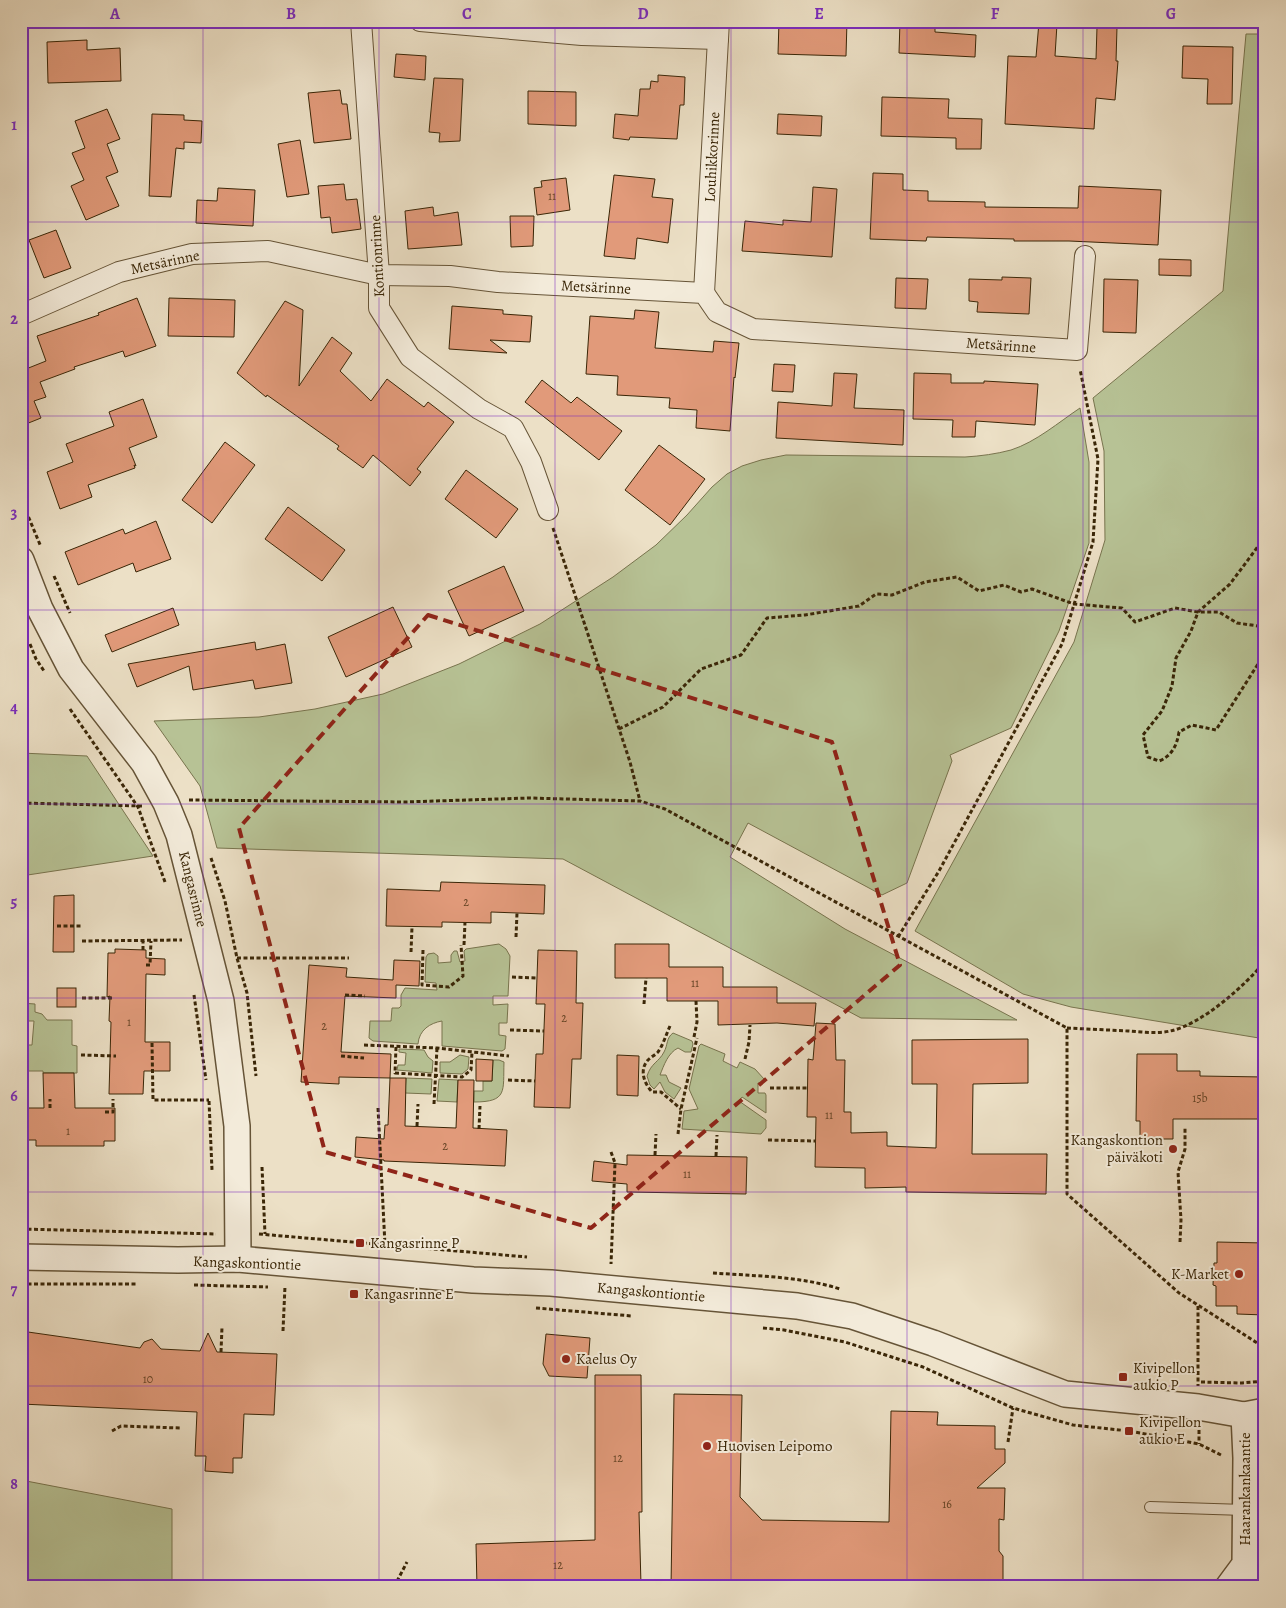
<svg xmlns="http://www.w3.org/2000/svg" width="1286" height="1608" font-family="Alegreya,serif">
<style>
.green{fill:#b7c295;stroke:#78744e}
.building{fill:#e19a7a;stroke:#3a2607}
.lines{fill:none;stroke-linecap:round;stroke-linejoin:round}
.service-casing{stroke:#665437;stroke-width:12}
.minor-casing{stroke:#665437;stroke-width:22}
.tertiary-casing{stroke:#665437;stroke-width:28}
.path{stroke:#3a2607;stroke-width:3;stroke-dasharray:4 2.5;stroke-linecap:butt}
.service{stroke:#f3ebda;stroke-width:10}
.minor{stroke:#f3ebda;stroke-width:20}
.tertiary{stroke:#f3ebda;stroke-width:25}
.marked{fill:none;stroke:#8f2418;stroke-width:4;stroke-dasharray:10 6;stroke-linejoin:round}
.grid{fill:none;stroke:#7b2cbf;stroke-width:1;stroke-opacity:0.55}
.poi-dot{fill:#8f2418;stroke:#f3ebda;stroke-width:2}
.labels{text-anchor:middle;dominant-baseline:central;stroke-width:4;stroke-linejoin:round;paint-order:stroke}
.number-label{font-size:12px;fill:#644324}
.street-label{font-size:15px;fill:#3a2607;stroke:#f3ebda}
.poi-label{font-size:15px;fill:#3a2607;stroke:#f3ebda;text-anchor:start}
.neatline{fill:none;stroke:#7b2cbf;stroke-width:2}
.grid-label{font-size:16px;text-anchor:middle;font-weight:bold;fill:#7b2cbf}
</style>
<rect width="100%" height="100%" fill="#ece0c6"/>
<filter id="stains"><feTurbulence type="fractalNoise" baseFrequency=".004" numOctaves="4"/><feColorMatrix values="0 0 0 0 .2 0 0 0 0 .09 0 0 0 0 .02 0 0 0 .5 -.17"/></filter>
<radialGradient id="worn" r=".72"><stop offset=".6" stop-color="#630" stop-opacity="0"/><stop offset="1" stop-color="#630" stop-opacity=".3"/></radialGradient>
<!-- green -->
<g class="green">
<polygon points="1246,34 1265,34 1265,1039 1071,1007 1023,994 915,931 1074,642 1105,540 1104,451 1093,398 1223,291"/>
<path d="M1080 408 1089 462V543L1059 631 1011 728 950 755 952 761 907 883 882 895 748 823 730 857 845 929 1017 1020 861 1018 563 859 217 848 200 786 154 721 259 717 315 709 383 694 459 664 540 624 613 577 656 545 687 515 712 487 727 474 742 466 761 460 786 455 965 457C981 456 996 454 1011 450 1036 442 1059 422 1080 408Z"/>
<polygon points="21,753 87,756 153,856 21,876"/>
<path d="M499 944 506 949 510 956 508 996H493V1005L508 1004 507 1023H499V1035L506 1036 505 1049 502 1051 442 1046V1021C430 1023 419 1030 418 1044L373 1041 369 1038 370 1021H391L392 1008H399L401 1006V995L405 988 437 990 436 983 425 982 426 957 428 954 434 953 438 956V963L451 962V955L454 951H457L460 962 465 961 464 951 466 949Z"/>
<polygon points="21,1003 35,1004 35,1012 42,1014 47,1020 72,1020 72,1045 77,1046 77,1073 43,1073 43,1071 27,1071 27,1045 32,1045 34,1021 21,1021"/>
<path d="M673 1033 692 1041 693 1044 691 1052H685L678 1048C668 1053 664 1065 660 1075H666L669 1082 681 1088 674 1099 665 1092 660 1082 654 1089 650 1085 647 1076C651 1063 659 1062 664 1052 668 1045 666 1038 673 1033Z"/>
<polygon points="701,1044 725,1054 723,1061 737,1068 740,1062 755,1069 764,1079 764,1082 758,1083 758,1093 765,1093 766,1095 766,1113 742,1097 739,1101 766,1120 766,1128 761,1134 682,1129 684,1111 698,1109 689,1089 699,1046"/>
<polygon points="399,1049 424,1050 428,1057 433,1061 432,1073 397,1070 398,1065 405,1065 406,1053 399,1052"/>
<polygon points="460,1055 469,1057 468,1069 462,1074 440,1073 440,1062 450,1062"/>
<path d="M493 1060H499L504 1062C503 1091 508 1102 474 1102V1091H483V1081H492Z"/>
<polygon points="406,1078 432,1079 431,1094 405,1093"/>
<polygon points="439,1079 458,1080 457,1102 437,1101"/>
<polygon points="21,1480 172,1509 172,1587 21,1587"/>
</g>
<!-- building -->
<g class="building">
<polygon points="779,21 847,21 846,56 778,54"/>
<polygon points="900,21 935,22 935,32 976,35 975,57 899,53"/>
<polygon points="1039,22 1057,24 1055,56 1096,59 1097,27 1117,27 1116,61 1118,61 1115,100 1096,98 1094,129 1005,124 1008,56 1036,57"/>
<polygon points="87,40 87,50 120,48 121,81 48,83 47,42"/>
<polygon points="1183,46 1233,47 1232,104 1207,104 1208,79 1182,78"/>
<polygon points="396,54 426,56 425,80 394,77"/>
<polygon points="658,75 685,77 684,105 680,105 677,139 630,137 629,140 613,138 615,114 638,116 640,89 650,89 651,81 658,82"/>
<polygon points="434,78 463,79 460,141 439,142 440,133 429,132"/>
<polygon points="340,90 342,104 347,104 351,139 314,143 308,93"/>
<polygon points="528,91 576,92 576,126 528,124"/>
<polygon points="882,97 949,99 948,118 982,119 981,149 956,149 956,138 881,136"/>
<polygon points="107,109 120,139 107,144 118,172 106,177 119,206 86,220 71,186 84,180 72,153 85,148 75,121"/>
<polygon points="152,114 184,115 184,120 202,121 201,143 184,142 184,149 176,148 171,197 149,196"/>
<polygon points="778,114 822,116 821,136 777,134"/>
<polygon points="300,140 309,194 287,197 278,144"/>
<polygon points="873,173 903,174 903,190 928,191 928,201 985,202 985,207 1078,208 1079,186 1161,190 1158,245 1069,241 1014,241 1014,239 927,237 926,241 870,239"/>
<polygon points="614,175 655,179 652,197 673,199 668,243 637,238 635,259 604,256"/>
<polygon points="566,178 570,210 537,215 534,188 542,187 541,181"/>
<polygon points="344,184 346,200 357,199 361,229 332,233 330,217 321,218 318,186"/>
<polygon points="813,187 837,189 832,257 742,251 745,221 783,225 783,220 811,222"/>
<polygon points="218,188 255,190 253,226 196,223 197,200 217,201"/>
<polygon points="433,207 434,216 458,212 462,245 408,249 405,211"/>
<polygon points="510,216 534,216 533,246 511,247"/>
<polygon points="56,230 71,268 44,278 29,240"/>
<polygon points="1159,259 1191,260 1191,276 1159,275"/>
<polygon points="1002,277 1031,278 1029,314 977,312 978,302 969,301 969,279 1002,280"/>
<polygon points="896,278 928,279 926,309 895,308"/>
<polygon points="1104,279 1138,280 1136,333 1103,332"/>
<polygon points="137,298 156,346 125,357 123,351 74,367 75,369 40,382 46,397 34,401 41,418 21,426 21,371 46,361 37,336 99,315 98,313"/>
<polygon points="169,298 235,300 234,337 168,336"/>
<polygon points="285,301 303,310 299,386 332,337 352,353 340,371 371,401 387,379 424,407 428,402 454,422 417,469 421,472 410,486 373,455 363,468 337,449 339,446 267,395 266,397 237,373"/>
<polygon points="452,306 503,310 503,314 532,316 530,342 490,340 507,353 449,349"/>
<polygon points="635,310 659,312 655,348 713,352 714,341 739,343 735,378 734,377 730,431 696,428 697,410 669,408 670,398 617,395 618,376 586,374 590,316 634,319"/>
<polygon points="774,364 795,365 793,392 772,391"/>
<polygon points="834,373 857,374 854,408 904,410 903,445 776,438 778,402 832,406"/>
<polygon points="914,373 951,374 951,383 984,383 984,381 1038,384 1035,425 976,421 975,437 952,437 953,420 913,419"/>
<polygon points="542,380 571,403 577,397 622,431 599,460 525,402"/>
<polygon points="143,399 157,437 129,448 136,466 134,465 135,468 88,485 92,497 60,509 47,472 73,462 66,444 114,426 109,412"/>
<polygon points="225,442 255,465 212,523 182,500"/>
<polygon points="659,445 705,479 670,525 625,490"/>
<polygon points="466,470 518,509 496,538 445,499"/>
<polygon points="288,507 345,550 322,581 265,539"/>
<polygon points="156,521 171,559 136,572 133,563 78,585 65,552 123,529 125,534"/>
<polygon points="504,566 524,611 469,636 448,591"/>
<polygon points="393,607 412,647 346,677 328,637"/>
<polygon points="173,608 179,625 112,652 105,635"/>
<polygon points="255,642 256,650 285,644 292,683 255,689 253,680 193,690 189,666 137,687 128,664"/>
<polygon points="441,882 545,885 544,914 491,912 491,923 442,922 442,927 386,926 387,889 440,891"/>
<polygon points="74,895 74,952 53,952 54,896"/>
<polygon points="615,944 669,944 669,967 723,967 723,987 777,987 777,1003 816,1003 814,1026 777,1023 718,1025 718,1001 667,1001 667,978 615,978"/>
<polygon points="115,949 146,950 146,958 165,959 165,975 146,974 145,1042 170,1042 170,1071 144,1071 143,1094 109,1094 111,1022 109,1021 110,996 107,997 108,953 115,953"/>
<polygon points="538,950 577,951 576,1003 583,1003 581,1059 572,1059 570,1108 534,1107 536,1054 543,1054 545,1004 536,1004"/>
<polygon points="394,960 420,961 419,986 396,985 396,998 345,996 341,1052 391,1054 390,1078 406,1078 405,1126 456,1128 458,1080 474,1080 473,1128 507,1130 505,1166 384,1161 384,1160 355,1157 356,1137 384,1139 385,1125 388,1125 390,1078 339,1077 339,1084 301,1082 309,965 347,968 346,977 393,980"/>
<rect x="57" y="988" width="19" height="19"/>
<polygon points="816,1023 835,1024 836,1060 845,1060 844,1112 851,1112 851,1133 887,1132 887,1146 936,1148 937,1084 912,1084 912,1040 1028,1039 1028,1083 973,1084 972,1154 1047,1154 1046,1194 906,1192 906,1187 865,1188 865,1168 815,1167 816,1117 807,1117 808,1059 813,1060"/>
<polygon points="1137,1054 1177,1054 1177,1071 1200,1071 1200,1076 1265,1077 1265,1119 1173,1119 1173,1139 1140,1139 1140,1121 1136,1121"/>
<polygon points="617,1055 639,1056 638,1096 617,1095"/>
<polygon points="476,1059 493,1060 492,1081 476,1081"/>
<polygon points="43,1073 74,1073 75,1108 115,1108 115,1141 104,1141 104,1146 36,1146 36,1140 21,1140 21,1108 44,1108"/>
<polygon points="627,1155 747,1157 746,1194 627,1192 627,1184 592,1181 594,1161 627,1165"/>
<polygon points="1217,1242 1265,1243 1265,1315 1237,1314 1237,1306 1216,1306 1216,1286 1213,1285 1214,1263 1217,1263"/>
<polygon points="21,1331 140,1348 144,1342 152,1339 161,1349 200,1351 208,1333 217,1352 277,1354 274,1415 244,1414 242,1458 233,1458 233,1473 205,1471 206,1456 195,1456 197,1412 21,1404"/>
<polygon points="546,1334 590,1338 587,1378 549,1376 543,1364"/>
<polygon points="595,1375 641,1375 642,1512 639,1512 641,1585 477,1587 476,1544 595,1540"/>
<polygon points="674,1394 742,1395 740,1497 762,1520 889,1522 891,1411 938,1412 937,1425 995,1426 995,1449 1005,1449 1005,1463 977,1488 1005,1488 1004,1520 999,1519 999,1551 1003,1556 1003,1587 671,1587"/>
</g>
<g class="lines">
<defs>
<polyline id="service" points="1150,1507 1245,1510"/>
<g id="minor">
<polyline points="361,21 379,275 379,308 410,357 479,409 513,428 531,462 548,510"/>
<polyline points="420,21 582,35 718,39"/>
<polyline points="704,293 719,21"/>
<polyline points="21,315 119,272 192,254 268,251 379,275 450,276 498,282 704,293 717,312 753,329 1077,350 1085,256"/>
</g>
<g id="tertiary">
<polyline points="21,560 40,609 71,669 144,763 166,803 179,835 221,1001 237,1126 238,1259"/>
<polyline points="21,1257 178,1260 238,1259 473,1280 551,1283 797,1306 852,1316 933,1343 1065,1394 1198,1407 1244,1415 1265,1411"/>
<polyline points="1245,1564 1263,1587"/>
<polyline points="1228,1587 1245,1564 1246,1458 1244,1415"/>
</g>
</defs>
<!-- service casing -->
<use href="#service" class="service-casing"/>
<!-- minor casing -->
<use href="#minor" class="minor-casing"/>
<!-- tertiary casing -->
<use href="#tertiary" class="tertiary-casing"/>
<!-- path -->
<g class="path">
<polyline points="21,499 41,547"/>
<polyline points="553,528 630,762 640,801"/>
<path d="M1265 537 1230 584 1198 612 1191 631 1176 658 1172 686 1162 711 1143 735 1148 757 1159 761C1172 756 1177 745 1179 732L1192 725 1216 730 1265 653"/>
<polyline points="54,576 70,613"/>
<polyline points="30,644 36,659 44,671"/>
<polyline points="70,709 138,807 165,882"/>
<polyline points="619,729 663,707 701,669 741,655 767,618 805,615 859,606 876,594 892,595 925,582 957,577 979,591 1004,585 1021,592 1032,589 1074,604 1122,608 1135,622 1175,608 1198,612 1219,612 1237,623 1265,627"/>
<polyline points="189,800 404,802 529,798 640,801 665,809 1067,1028 1067,1194 1179,1293 1265,1348"/>
<polyline points="21,803 143,806"/>
<polyline points="211,858 225,901 237,958 247,993 256,1076"/>
<polyline points="57,926 81,926"/>
<polyline points="516,937 517,913"/>
<polyline points="898,937 939,871 1062,644 1093,542 1098,459 1080,369"/>
<polyline points="82,941 182,940"/>
<polyline points="464,945 465,922"/>
<polyline points="143,950 143,941"/>
<polyline points="423,950 422,985 449,987 463,976 461,945"/>
<polyline points="411,952 412,927"/>
<polyline points="237,958 349,958"/>
<polyline points="146,965 150,965 151,941"/>
<polyline points="512,977 537,978"/>
<polyline points="194,995 206,1080"/>
<polyline points="345,995 365,996"/>
<polyline points="82,998 112,998"/>
<polyline points="644,1004 646,978"/>
<path d="M670 1026C666 1035 663 1045 658 1052 655 1055 651 1057 648 1060 639 1070 644 1083 652 1092H661L681 1109"/>
<path d="M1067 1028C1087 1029 1108 1030 1128 1031 1142 1032 1157 1034 1170 1031 1201 1025 1246 985 1265 961"/>
<polyline points="510,1030 544,1031"/>
<polyline points="694,1037 697,1022 696,1001"/>
<polyline points="152,1043 153,1100 209,1100"/>
<polyline points="364,1045 437,1048 509,1056"/>
<polyline points="396,1047 395,1073 462,1077 471,1070 472,1052"/>
<polyline points="81,1055 116,1056"/>
<polyline points="341,1056 364,1058"/>
<polyline points="745,1059 749,1042 750,1025"/>
<polyline points="508,1080 535,1081"/>
<polyline points="770,1088 807,1088"/>
<polyline points="209,1101 212,1170"/>
<polyline points="434,1104 437,1048"/>
<polyline points="50,1108 50,1099"/>
<polyline points="378,1108 385,1245"/>
<polyline points="105,1112 113,1112 113,1099"/>
<polyline points="417,1126 418,1104"/>
<polyline points="479,1129 480,1106"/>
<polyline points="678,1134 681,1109 697,1038"/>
<polyline points="768,1140 816,1141"/>
<polyline points="611,1152 615,1163 611,1264"/>
<polyline points="655,1155 656,1134"/>
<polyline points="716,1156 717,1135"/>
<polyline points="262,1167 265,1234"/>
<polyline points="21,1229 216,1234"/>
<polyline points="259,1234 527,1257"/>
<polyline points="1180,1242 1181,1220 1178,1172 1185,1149 1185,1128"/>
<path d="M713 1273C754 1276 800 1276 840 1289"/>
<polyline points="21,1284 136,1284"/>
<polyline points="194,1285 268,1287"/>
<polyline points="1198,1306 1198,1386"/>
<polyline points="536,1308 632,1316"/>
<polyline points="763,1328 784,1330 845,1342 923,1367 1013,1408 1073,1425 1129,1431 1199,1444 1223,1456"/>
<polyline points="283,1331 285,1286"/>
<polyline points="221,1352 222,1327"/>
<polyline points="1201,1382 1242,1383 1265,1381"/>
<polyline points="1199,1430 1199,1444"/>
<polyline points="112,1431 121,1426 180,1428"/>
<polyline points="1008,1442 1013,1408"/>
<polyline points="394,1587 407,1562"/>
</g>
<!-- service -->
<use href="#service" class="service"/>
<!-- minor -->
<use href="#minor" class="minor"/>
<!-- tertiary -->
<use href="#tertiary" class="tertiary"/>
</g>
<!-- marked area -->
<path class="marked" d="M428 615 832 742 900 965 591 1228 325 1152 239 828Z"/>
<!-- grid -->
<path class="grid" d="M203 21V1587M379 21V1587M555 21V1587M731 21V1587M907 21V1587M1083 21V1587M21 222H1265M21 416H1265M21 610H1265M21 804H1265M21 998H1265M21 1192H1265M21 1386H1265"/>
<!-- markers -->
<g class="poi-dot">
<circle cx="1173" cy="1149" r="5"/>
<rect x="355" y="1238" width="10" height="10" rx="2.5"/>
<circle cx="1239" cy="1274" r="5"/>
<rect x="349" y="1289" width="10" height="10" rx="2.5"/>
<circle cx="566" cy="1359" r="5"/>
<rect x="1118" y="1372" width="10" height="10" rx="2.5"/>
<rect x="1124" y="1426" width="10" height="10" rx="2.5"/>
<circle cx="707" cy="1446" r="5"/>
</g>
<g class="labels">
<!-- number labels -->
<g class="number-label">
<text x="552" y="196">11</text>
<text x="466" y="902">2</text>
<text x="695" y="983">11</text>
<text x="564" y="1018">2</text>
<text x="129" y="1022">1</text>
<text x="324" y="1026">2</text>
<text x="1200" y="1098">15b</text>
<text x="829" y="1115">11</text>
<text x="68" y="1131">1</text>
<text x="445" y="1146">2</text>
<text x="687" y="1174">11</text>
<text x="148" y="1379">10</text>
<text x="618" y="1458">12</text>
<text x="947" y="1504">16</text>
<text x="558" y="1565">12</text>
</g>
<!-- street labels -->
<g class="street-label">
<text transform="translate(712 157) rotate(-87)">Louhikkorinne</text>
<text transform="translate(377 256) rotate(-93)">Kontionrinne</text>
<text transform="translate(165 262) rotate(-12)">Metsärinne</text>
<text transform="translate(596 287) rotate(3)">Metsärinne</text>
<text transform="translate(1001 345) rotate(4)">Metsärinne</text>
<text transform="translate(193 889) rotate(76)">Kangasrinne</text>
<text transform="translate(247 1263) rotate(2)">Kangaskontiontie</text>
<text transform="translate(651 1292) rotate(5)">Kangaskontiontie</text>
<text transform="translate(1245 1489) rotate(-90)">Haarankankaantie</text>
</g>
<!-- poi labels -->
<g class="poi-label">
<text x="1163" y="1140" text-anchor="end">Kangaskontion<tspan x="1163" dy="17">päiväkoti</tspan></text>
<text x="370" y="1243">Kangasrinne P</text>
<text x="1229" y="1274" text-anchor="end">K-Market</text>
<text x="364" y="1294">Kangasrinne E</text>
<text x="576" y="1359">Kaelus Oy</text>
<text x="1133" y="1368">Kivipellon<tspan x="1133" dy="17">aukio P</tspan></text>
<text x="1139" y="1422">Kivipellon<tspan x="1139" dy="17">aukio E</tspan></text>
<text x="717" y="1446">Huovisen Leipomo</text>
</g>
</g>
<!-- margin -->
<rect width="1286" height="1608" fill="none" stroke="#ece0c6" stroke-width="55"/>
<rect x="28" y="28" width="1230" height="1552" class="neatline"/>
<g class="grid-label">
<text x="115" y="19">A</text>
<text x="291" y="19">B</text>
<text x="467" y="19">C</text>
<text x="643" y="19">D</text>
<text x="819" y="19">E</text>
<text x="995" y="19">F</text>
<text x="1171" y="19">G</text>
<text x="14" y="130">1</text>
<text x="14" y="324">2</text>
<text x="14" y="518">3</text>
<text x="14" y="713">4</text>
<text x="14" y="907">5</text>
<text x="14" y="1101">6</text>
<text x="14" y="1295">7</text>
<text x="14" y="1489">8</text>
</g>
<rect width="100%" height="100%" filter="url(#stains)"/>
<rect width="100%" height="100%" fill="url(#worn)"/>
</svg>
